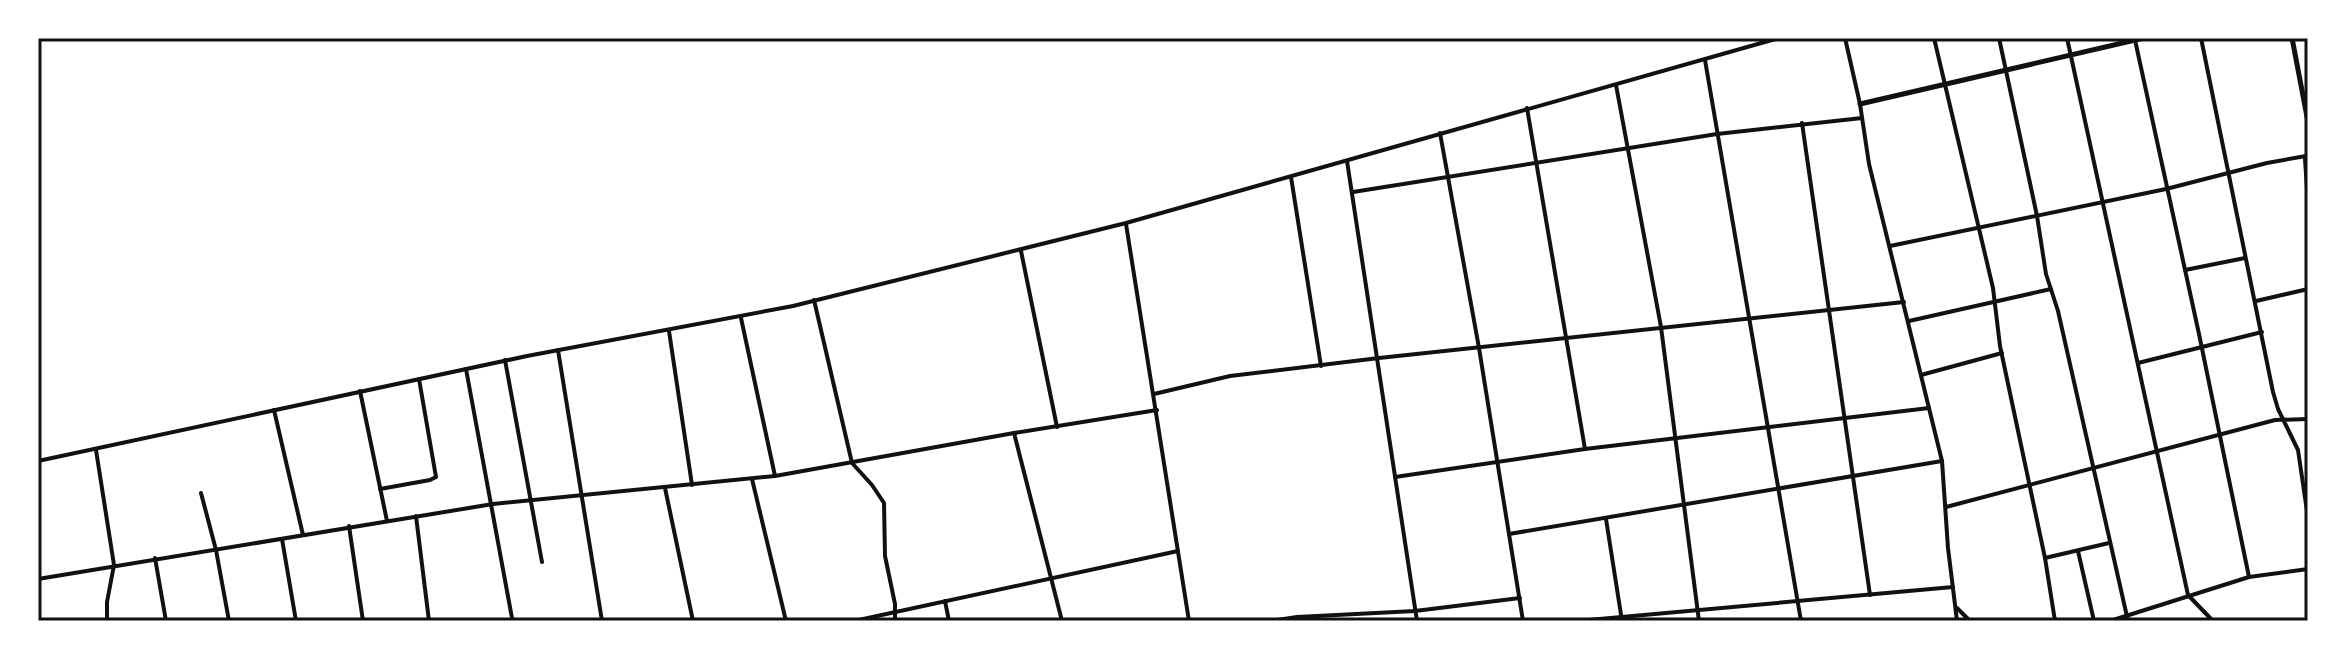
<svg xmlns="http://www.w3.org/2000/svg" width="2346" height="659" font-family="Quicksand,sans-serif">
<style>
.lines{fill:none;stroke-linecap:round;stroke-linejoin:round}
.minor{stroke:#111;stroke-width:4}
.tertiary{stroke:#111;stroke-width:5}
.neatline{fill:none;stroke:#111;stroke-width:3}
</style>
<rect width="100%" height="100%" fill="#fff"/>
<g class="lines">
<!-- minor -->
<g class="minor">
<polyline points="1845,38 1860,104 1869,164 1942,461 1948,548 1957,621"/>
<polyline points="1934,38 1993,288 2000,346 2045,558 2055,621"/>
<polyline points="1999,38 2037,216 2046,274 2058,311 2128,621"/>
<polyline points="2067,38 2188,595 2213,621"/>
<polyline points="2201,38 2273,392 2278,409 2298,450 2308,518"/>
<polyline points="2135,40 2199,334 2249,577"/>
<polyline points="1705,60 1801,621"/>
<polyline points="1616,85 1661,327 1699,621"/>
<polyline points="1527,108 1585,449"/>
<polyline points="1802,123 1870,595"/>
<polyline points="1440,133 1479,348 1523,621"/>
<polyline points="2308,153 2305,159 2308,204"/>
<polyline points="1347,161 1417,621"/>
<polyline points="1291,177 1321,366"/>
<polyline points="1353,192 1717,134 1862,118"/>
<polyline points="1126,224 1189,621"/>
<polyline points="1890,246 2166,189 2267,163 2306,156"/>
<polyline points="1021,251 1057,427"/>
<polyline points="2185,270 2245,258"/>
<polyline points="814,300 852,463 872,485 884,503 885,556 895,604 895,621"/>
<polyline points="2256,301 2308,289"/>
<polyline points="741,318 775,476"/>
<polyline points="1909,321 2051,289"/>
<polyline points="669,331 692,485"/>
<polyline points="558,350 602,621"/>
<polyline points="505,360 542,562"/>
<polyline points="2138,363 2262,332"/>
<polyline points="466,369 512,618"/>
<polyline points="1921,375 2002,353"/>
<polyline points="360,391 387,521"/>
<polyline points="1154,394 1230,376 1379,358 1904,302"/>
<polyline points="274,410 303,535"/>
<polyline points="96,450 114,565 107,602 107,621"/>
<polyline points="38,461 527,356 793,306 1126,223 1779,38"/>
<polyline points="1395,477 1585,449 1929,408"/>
<polyline points="752,479 786,621"/>
<polyline points="665,488 693,621"/>
<polyline points="380,489 430,480 436,477 419,379"/>
<polyline points="201,493 216,550 229,621"/>
<polyline points="1946,507 2275,420 2308,419"/>
<polyline points="416,516 429,621"/>
<polyline points="1606,519 1622,621"/>
<polyline points="349,526 363,621"/>
<polyline points="1509,534 1942,461"/>
<polyline points="282,539 296,621"/>
<polyline points="2078,551 2094,621"/>
<polyline points="155,558 166,621"/>
<polyline points="2045,558 2109,543"/>
<polyline points="38,579 493,504 775,476 1014,433"/>
<polyline points="945,601 949,621"/>
<polyline points="1957,608 1970,621"/>
<polyline points="854,621 1178,551"/>
<polyline points="1062,621 1014,433 1157,410"/>
<polyline points="1270,621 1297,617 1415,611 1520,598"/>
<polyline points="1577,621 1953,587"/>
<polyline points="2110,621 2249,577 2308,569"/>
</g>
<!-- tertiary -->
<g class="tertiary">
<polyline points="2292,38 2308,122"/>
<polyline points="1860,104 2144,38"/>
</g>
</g>
<!-- border -->
<rect width="2346" height="659" fill="none" stroke="#ffffff" stroke-width="80"/>
<rect x="40" y="40" width="2266" height="579" class="neatline"/>
</svg>
